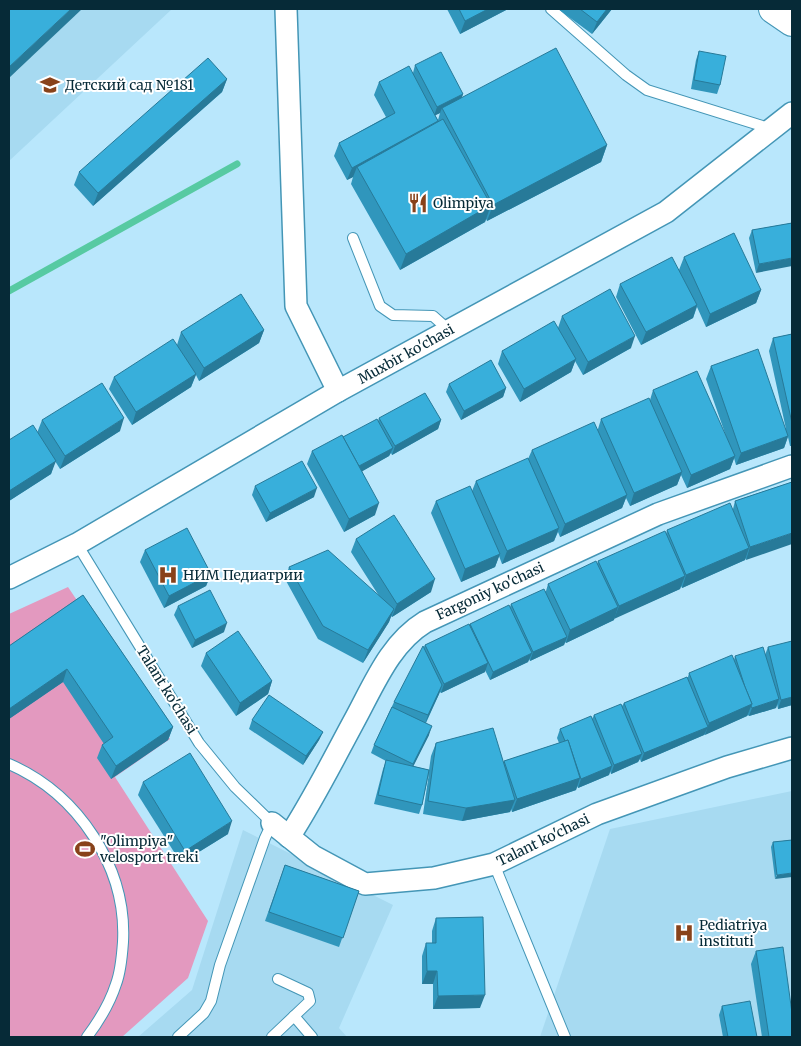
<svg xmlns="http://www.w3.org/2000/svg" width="801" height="1046" font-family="Merriweather,serif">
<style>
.built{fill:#a7daf1}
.green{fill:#e399bf}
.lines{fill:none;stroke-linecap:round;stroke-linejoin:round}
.stream{stroke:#57caa2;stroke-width:7}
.lane-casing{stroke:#4496b6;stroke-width:12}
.street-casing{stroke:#4496b6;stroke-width:24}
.secondary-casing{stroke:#4496b6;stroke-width:30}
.lane{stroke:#fff;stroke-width:10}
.street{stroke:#fff;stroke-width:21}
.secondary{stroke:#fff;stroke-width:28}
.wall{fill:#3096bc;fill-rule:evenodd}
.shaded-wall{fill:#277a99}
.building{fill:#38afdb;stroke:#277a99}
.labels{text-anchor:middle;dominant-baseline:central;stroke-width:4;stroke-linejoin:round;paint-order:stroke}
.poi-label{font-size:14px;fill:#062a37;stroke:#fff;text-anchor:start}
.street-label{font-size:14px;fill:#062a37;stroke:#fff}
</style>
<rect width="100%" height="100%" fill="#b9e7fc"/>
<!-- built -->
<g class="built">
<polygon points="9,9 172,9 9,161"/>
<polygon points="792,791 792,1037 540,1037 610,829"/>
<polygon points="243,830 393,905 339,1028 347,1037 138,1037 192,990"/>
</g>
<!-- green -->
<polygon class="green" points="68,587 170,739 115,777 208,921 188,978 122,1037 9,1037 9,614"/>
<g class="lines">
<!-- stream -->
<polyline class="stream" points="9,291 237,164"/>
<defs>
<g id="lane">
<polyline points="551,9 626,75 647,90 772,129"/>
<polyline points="353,238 380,306 393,315 433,316 442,324 446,332"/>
<polyline points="77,544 199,743 235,787 272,823 265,838 220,965 211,1001 204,1013 178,1037"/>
<path d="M9 764C78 794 127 867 123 942 122 956 121 971 116 984 110 1003 99 1021 87 1037"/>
<polyline points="494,864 565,1037"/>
<polyline points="294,1016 312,1037"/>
<polyline points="272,1037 310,1001 308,993 278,979"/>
</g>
<g id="street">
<polyline points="286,9 296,306 338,391"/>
<polyline points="9,578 77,544 338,391 666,212 792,113"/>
<polyline points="272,823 313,856 365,884 434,878 494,864 597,814 727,767 792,748"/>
<path d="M289 837C313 800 332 762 353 723 373 687 389 644 425 622L658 514 792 466"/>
</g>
<polyline id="secondary" points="773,9 792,22"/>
</defs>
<!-- lane casing -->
<use href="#lane" class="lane-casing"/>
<!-- street casing -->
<use href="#street" class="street-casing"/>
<!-- secondary casing -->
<use href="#secondary" class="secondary-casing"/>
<!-- lane -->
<use href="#lane" class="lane"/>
<!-- street -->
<use href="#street" class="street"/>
<!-- secondary -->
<use href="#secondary" class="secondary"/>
</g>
<!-- wall -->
<g class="wall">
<polygon points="447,9 508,9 460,34"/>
<polygon points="558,9 612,9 592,34"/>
<polygon points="699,51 720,85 717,94 691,89 696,60"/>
<path d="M415 65 463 94 462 97 607 145 601 162 487 221 486 219 485 222 400 270 351 184 353 177 347 180 334 156 339 143 386 117 374 95 379 82 413 73ZM440 113 438 120 435 115Z"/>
<polygon points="227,79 222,92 93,206 74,185 79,172"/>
<polygon points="792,223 756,273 749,238 752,230"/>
<polygon points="684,257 761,290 756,303 706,327 697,307 693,318 641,345 616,297 620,284 679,270"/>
<polygon points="562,316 631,348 583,375 575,361 571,372 520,402 498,364 502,351 558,328"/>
<polygon points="264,330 259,343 199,381 196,375 191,387 132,425 109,389 114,377 177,345 181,332"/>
<polygon points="792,334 792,446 790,446 788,437 784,448 736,465 734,458 730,469 687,488 681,475 677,485 630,506 626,498 622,508 560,537 558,532 554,541 502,564 499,556 495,567 461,582 431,513 436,501 472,491 476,481 528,459 532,450 598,429 601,419 650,400 653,390 727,439 706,379 711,366 786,429 769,351 773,338"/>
<polygon points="449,384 506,388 503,397 461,420 446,392"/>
<polygon points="379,418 441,420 438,429 392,455 391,453 389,456 362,471 375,515 344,532 307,464 312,451 378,421"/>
<polygon points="42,420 120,431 60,469 55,461 51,474 9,501 9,440 37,433"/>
<polygon points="792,482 746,560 745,558 745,560 682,588 681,586 680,589 614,618 614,620 566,643 565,642 564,645 530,661 529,659 528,662 490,680 485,670 485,672 441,693 440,692 426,723 429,735 413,766 429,770 431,756 436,743 504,763 504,761 559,743 557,738 560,729 592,719 594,715 622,706 624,703 688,677 689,673 734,660 735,656 765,655 768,647 792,705 778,709 777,704 776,708 749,716 748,715 747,716 704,735 641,762 640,759 638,762 611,774 610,771 609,775 578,788 577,786 576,790 512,812 511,809 510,812 462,821 423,814 429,773 422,805 419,814 374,804 383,769 386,761 371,753 374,745 394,702 425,645 469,625 470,624 510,607 511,604 546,591 548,584 597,564 598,561 666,534 667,530 733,509 735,501"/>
<polygon points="255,486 314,497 266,522 252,495"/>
<polygon points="356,539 431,592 392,617 391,616 389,622 363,663 318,639 285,579 289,567 379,596 351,552"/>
<polygon points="145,550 211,574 206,586 164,608 140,562"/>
<polygon points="83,595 173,727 168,740 111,779 97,758 102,745 104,744 63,682 9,719 9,646"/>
<polygon points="178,606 224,632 192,648 174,615"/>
<polygon points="206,653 272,681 268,694 236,716 201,666"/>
<polygon points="252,720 323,732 319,740 303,765 249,729"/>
<polygon points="143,782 228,834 181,863 138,795"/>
<polygon points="792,840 775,879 771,847 773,842"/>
<polygon points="285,865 359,891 339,947 265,921"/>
<polygon points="436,918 480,1008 433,1009 433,984 422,984 422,956 426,943 432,943 432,931"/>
<polygon points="756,951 792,1037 762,1037 751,964"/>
<polygon points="722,1006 757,1037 723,1037 719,1015"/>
</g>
<!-- shaded-wall -->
<g class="shaded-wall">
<polygon points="71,9 82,9 9,78 9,67"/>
<polygon points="488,9 508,9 460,34 465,21"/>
<polygon points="607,9 612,9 592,34 597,22"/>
<polygon points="227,79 222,92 93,206 98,193"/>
<polygon points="463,94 460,102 442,108 440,113 434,116 437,107"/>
<polygon points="438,121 357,167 353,177 347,180 352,168"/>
<polygon points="607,145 601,162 487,221 493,205"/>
<polygon points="491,205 485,222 400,270 406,254"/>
<polygon points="792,258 792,266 756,273 759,264"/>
<polygon points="761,290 756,303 706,327 710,314"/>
<polygon points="697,305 693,318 641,345 646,332"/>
<polygon points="264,330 259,343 199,381 204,368"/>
<polygon points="635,336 631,348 583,375 588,362"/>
<polygon points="576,359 571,372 520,402 524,389"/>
<polygon points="196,374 191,387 132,425 136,412"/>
<polygon points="506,388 503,397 461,420 464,411"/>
<polygon points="124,418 120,431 60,469 65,456"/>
<polygon points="441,420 438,429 392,455 395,446"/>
<polygon points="788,436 784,448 736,465 741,453"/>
<polygon points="393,448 389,456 354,476 357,467"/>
<polygon points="735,456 730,469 687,488 691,475"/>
<polygon points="56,461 51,474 9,501 9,491"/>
<polygon points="682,472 677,485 630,506 634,493"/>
<polygon points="317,488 314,497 266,522 270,513"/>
<polygon points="627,495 622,508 560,537 565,524"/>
<polygon points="379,503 375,515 344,532 349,519"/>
<polygon points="559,528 554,541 502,564 507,551"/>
<polygon points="792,533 792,544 746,560 750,547"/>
<polygon points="749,548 745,560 682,588 686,575"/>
<polygon points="500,554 495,567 461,582 465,569"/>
<polygon points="211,574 206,586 164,608 169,596"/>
<polygon points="685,576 680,589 614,619 619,606"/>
<polygon points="435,579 431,592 392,617 397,604"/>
<polygon points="618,607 614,620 566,643 570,630"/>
<polygon points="394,609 389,622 363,663 368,650"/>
<polygon points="227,623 224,632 192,648 195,640"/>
<polygon points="567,637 564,645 530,661 533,652"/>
<polygon points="532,653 528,662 490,680 493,672"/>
<polygon points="488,663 485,672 441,693 444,684"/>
<polygon points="67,669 63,682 9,719 9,709"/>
<polygon points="272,681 268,694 236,716 240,703"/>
<polygon points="442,685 439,694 425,724 428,715"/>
<polygon points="792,697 792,705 778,709 781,700"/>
<polygon points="779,699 776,708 749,716 752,708"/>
<polygon points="752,704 747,716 705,735 709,723"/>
<polygon points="432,726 429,735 410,773 413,764"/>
<polygon points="173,727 168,740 111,779 116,766"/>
<polygon points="708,727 704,735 641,762 644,753"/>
<polygon points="323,732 319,740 303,765 306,756"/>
<polygon points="642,754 638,762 611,774 614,765"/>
<polygon points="612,766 609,775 578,788 581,779"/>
<polygon points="580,778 576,790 512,812 517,799"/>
<polygon points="515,800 510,812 462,821 466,808"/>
<polygon points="232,821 228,834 181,863 185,851"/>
<polygon points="792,873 792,877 775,879 777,875"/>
<polygon points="427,971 437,971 433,984 422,984"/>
<polygon points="485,995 480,1008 433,1009 438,996"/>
</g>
<!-- building -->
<g class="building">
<polygon points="9,9 71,9 9,67"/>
<polygon points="459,9 488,9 465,21"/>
<polygon points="580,9 607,9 597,22"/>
<polygon points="556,48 607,145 493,205 442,108"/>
<polygon points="699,51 726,56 720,85 694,80"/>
<polygon points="441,52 463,94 437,107 415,65"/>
<polygon points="208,58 227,79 98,193 79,172"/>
<polygon points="409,66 438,121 352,168 339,143 395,113 379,82"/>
<polygon points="443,119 491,205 406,254 357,167"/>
<polygon points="792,223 792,258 759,264 752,230"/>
<polygon points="734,233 761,290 710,314 684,257"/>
<polygon points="672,257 697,305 646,332 620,284"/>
<polygon points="610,289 635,336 588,362 562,316"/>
<polygon points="241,294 264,330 204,368 181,332"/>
<polygon points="554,321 576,359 524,389 502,351"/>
<polygon points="792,334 792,423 773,338"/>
<polygon points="173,339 196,374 136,412 114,377"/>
<polygon points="758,349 788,436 741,453 711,366"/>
<polygon points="491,360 506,388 464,411 449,384"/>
<polygon points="697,371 735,456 691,475 653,390"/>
<polygon points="102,383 124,418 65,456 42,420"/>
<polygon points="425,393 441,420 395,446 379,418"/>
<polygon points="649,398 682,472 634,493 601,419"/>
<polygon points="377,419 393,448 359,466 343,437"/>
<polygon points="594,422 627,495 565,524 532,450"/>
<polygon points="33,425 56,461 9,491 9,440"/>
<polygon points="342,435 379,503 349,519 312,451"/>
<polygon points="528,458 559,528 507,551 476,481"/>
<polygon points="302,461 317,488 270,513 255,486"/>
<polygon points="792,482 792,533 750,547 735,501"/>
<polygon points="470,486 500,554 465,569 436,501"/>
<polygon points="730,503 749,548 686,575 667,530"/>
<polygon points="394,515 435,579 397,604 356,539"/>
<polygon points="187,528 211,574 169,596 145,550"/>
<polygon points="665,531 685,576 619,606 598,561"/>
<polygon points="328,550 394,609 368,650 323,626 289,567"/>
<polygon points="596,561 618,607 570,630 548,584"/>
<polygon points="544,589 567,637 533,652 511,604"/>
<polygon points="210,590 227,623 195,640 178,606"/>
<polygon points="83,595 173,727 116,766 102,745 113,737 67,669 9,709 9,646"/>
<polygon points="509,605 532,653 493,672 470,624"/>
<polygon points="469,624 488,663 444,684 425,645"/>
<polygon points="238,631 272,681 240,703 206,653"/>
<polygon points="792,641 792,697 781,700 768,647"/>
<polygon points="423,646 442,685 428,715 394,702"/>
<polygon points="763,647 779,699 752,708 751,706 752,704 745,687 735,656"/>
<polygon points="732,655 752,704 709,723 689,673"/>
<polygon points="687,677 708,727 644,753 624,703"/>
<polygon points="269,695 323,732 306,756 252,720"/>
<polygon points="621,704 642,754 614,765 594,715"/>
<polygon points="392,707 432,726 413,764 374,745"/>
<polygon points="591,716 612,766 581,779 568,740 565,741 560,729"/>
<polygon points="493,728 515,800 466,808 428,801 436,743"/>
<polygon points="568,740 580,778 517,799 504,761"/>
<polygon points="190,753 232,821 185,851 143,782"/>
<polygon points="386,760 429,770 422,805 378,795"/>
<polygon points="792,840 792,873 777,875 773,842"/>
<polygon points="285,865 359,891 343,938 269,912"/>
<polygon points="483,917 485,995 438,996 437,971 427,971 426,943 436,943 436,918"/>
<polygon points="783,947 792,1013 792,1037 769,1037 756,951"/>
<polygon points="750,1001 757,1037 728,1037 722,1006"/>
</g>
<!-- icons -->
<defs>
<symbol id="school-bare" viewBox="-9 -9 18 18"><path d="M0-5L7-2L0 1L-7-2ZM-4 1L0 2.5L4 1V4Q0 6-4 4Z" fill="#88421a" stroke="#fff" stroke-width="2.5" paint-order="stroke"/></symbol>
<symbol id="restaurant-bare" viewBox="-9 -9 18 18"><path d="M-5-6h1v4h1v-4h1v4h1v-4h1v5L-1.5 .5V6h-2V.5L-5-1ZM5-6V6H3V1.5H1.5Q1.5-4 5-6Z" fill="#88421a" stroke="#fff" stroke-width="2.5" paint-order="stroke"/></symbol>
<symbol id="hospital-bare" viewBox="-9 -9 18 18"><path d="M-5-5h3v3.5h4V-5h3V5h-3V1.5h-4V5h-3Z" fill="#88421a" stroke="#fff" stroke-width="2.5" paint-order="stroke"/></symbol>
<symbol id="stadium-bare" viewBox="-9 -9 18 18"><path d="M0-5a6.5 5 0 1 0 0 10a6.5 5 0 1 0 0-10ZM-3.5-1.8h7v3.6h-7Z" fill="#88421a" stroke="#fff" stroke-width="2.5" paint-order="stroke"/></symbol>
</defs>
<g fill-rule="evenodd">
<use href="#school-bare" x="36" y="71" width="28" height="28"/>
<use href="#restaurant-bare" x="404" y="189" width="28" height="28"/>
<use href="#hospital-bare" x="154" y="561" width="28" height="28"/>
<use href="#stadium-bare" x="71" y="835" width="28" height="28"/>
<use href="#hospital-bare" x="670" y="919" width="28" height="28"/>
</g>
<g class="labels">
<!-- poi labels -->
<g class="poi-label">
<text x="65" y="85">Детский сад №181</text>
<text x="433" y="203">Olimpiya</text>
<text x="183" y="575">НИМ Педиатрии</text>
<text x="100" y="841">"Olimpiya"<tspan x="100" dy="16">velosport treki</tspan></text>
<text x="699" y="925">Pediatriya<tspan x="699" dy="16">instituti</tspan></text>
</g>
<!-- street labels -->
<g class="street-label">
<text transform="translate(406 354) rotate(-29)">Muxbir ko'chasi</text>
<text transform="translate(490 591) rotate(-25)">Fargoniy ko'chasi</text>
<text transform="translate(167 690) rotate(58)">Talant ko'chasi</text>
<text transform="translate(543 840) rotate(-26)">Talant ko'chasi</text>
</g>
</g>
<!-- border -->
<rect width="801" height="1046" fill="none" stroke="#062a37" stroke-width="20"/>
</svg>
